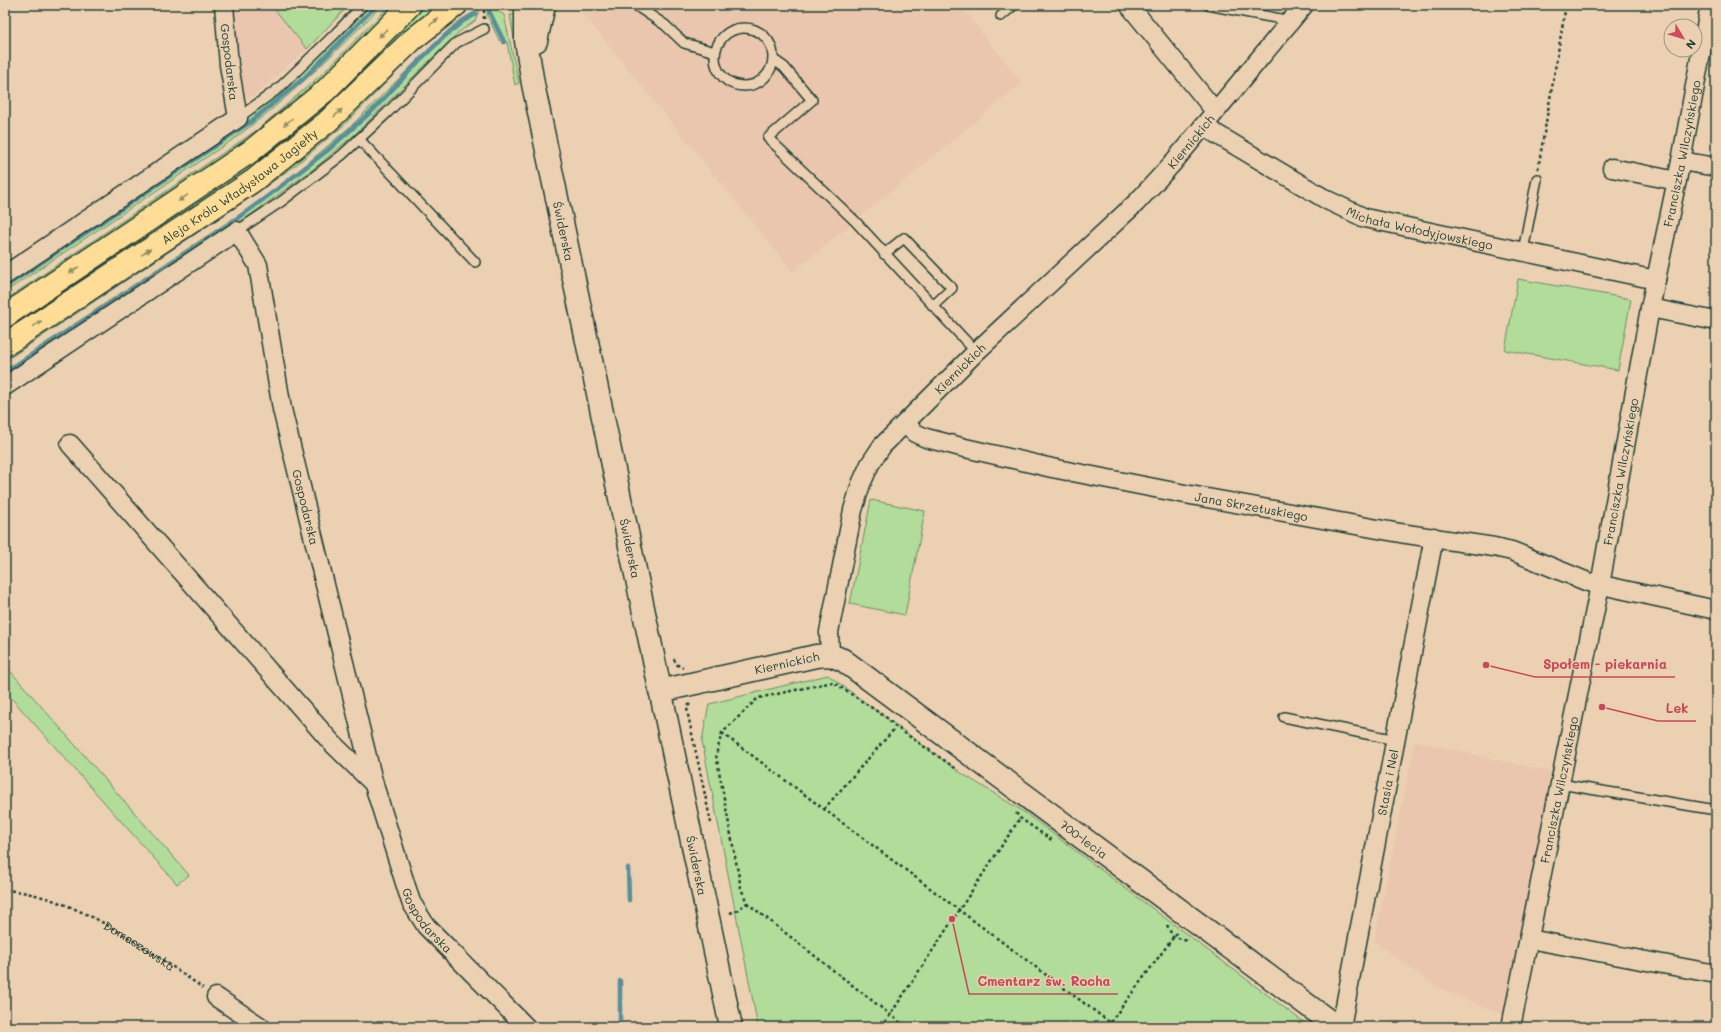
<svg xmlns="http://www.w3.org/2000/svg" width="1721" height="1032" font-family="Mali,sans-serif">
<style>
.built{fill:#eac6ae}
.green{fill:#b2dc99;stroke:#688c66}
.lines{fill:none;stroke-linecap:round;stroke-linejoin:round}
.stream{stroke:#588f9b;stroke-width:4.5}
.service-casing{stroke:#1f3d34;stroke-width:12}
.minor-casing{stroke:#1f3d34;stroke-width:21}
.tertiary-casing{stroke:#1f3d34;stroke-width:25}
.secondary-casing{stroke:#1f3d34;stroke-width:25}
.primary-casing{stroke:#1f3d34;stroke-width:25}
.path{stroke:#1f3d34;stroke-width:2.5;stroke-dasharray:3 3;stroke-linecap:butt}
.service{stroke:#ebd1b2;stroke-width:9}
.minor{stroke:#ebd1b2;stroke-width:18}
.tertiary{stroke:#ebd1b2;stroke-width:22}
.secondary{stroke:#ebd1b2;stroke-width:22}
.primary{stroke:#ffdd96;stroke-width:22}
.oneway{fill:#8f8d65}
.labels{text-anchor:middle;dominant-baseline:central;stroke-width:3;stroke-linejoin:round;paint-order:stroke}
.street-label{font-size:12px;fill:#1f3d34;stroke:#ebd1b2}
.leader{fill:none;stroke:#c84859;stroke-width:1.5}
.callout-dot{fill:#c84859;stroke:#ebd1b2;stroke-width:1.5}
.callout-label{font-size:13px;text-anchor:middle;font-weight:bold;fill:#c84859;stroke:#ebd1b2;stroke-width:3;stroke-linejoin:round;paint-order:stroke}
</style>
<rect width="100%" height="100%" fill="#ebd1b2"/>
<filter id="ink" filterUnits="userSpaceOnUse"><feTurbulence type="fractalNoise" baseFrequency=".025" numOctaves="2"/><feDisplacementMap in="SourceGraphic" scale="8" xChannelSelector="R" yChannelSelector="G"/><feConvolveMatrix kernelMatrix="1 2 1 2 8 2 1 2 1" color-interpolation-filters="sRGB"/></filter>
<g filter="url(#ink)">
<!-- built -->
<g class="built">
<polygon points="231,5 271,5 307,49 253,96 247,97 238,83"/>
<polygon points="576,5 960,5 1022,83 793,272"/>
<polygon points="1415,741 1551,772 1504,1015 1436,987 1374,941"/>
</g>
<!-- green -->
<g class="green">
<polygon points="271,5 349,5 307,49"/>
<path d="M369 5H382C335 53 289 98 235 138L5 292V282L204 149 278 95 321 54Z"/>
<polygon points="390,5 395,5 320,82 242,146 5,304 5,300 257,130 321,75"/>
<polygon points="423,5 442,5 397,39 373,65 325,110 265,159 5,333 5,327 117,253 381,48"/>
<polygon points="466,5 473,5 437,31 344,125 297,164 251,197 5,361 5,357 49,328 54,326 54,324 406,59"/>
<polygon points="488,5 504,15 519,83 515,85 507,42 499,40 487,15"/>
<polygon points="480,8 475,21 459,32 354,135 316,167 249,216 5,379 5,370 252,206 288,180 352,125 440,38 456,23"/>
<polygon points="510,15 519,15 517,56"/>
<polygon points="1518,279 1631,299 1618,370 1505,350"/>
<polygon points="871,500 925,511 905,615 850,604"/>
<polygon points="5,665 189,875 177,884 5,691"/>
<polygon points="828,675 958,771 1024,812 1310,1027 758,1027 702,741 709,704"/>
</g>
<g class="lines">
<!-- stream -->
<g class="stream">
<polyline points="489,11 504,42"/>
<polyline points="5,287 249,123 304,78 377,5"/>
<polyline points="5,373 230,224 276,190 328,150 374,109 420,60 445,36 463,21 476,14"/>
<polyline points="628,868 629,900"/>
<polyline points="620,981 620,1027"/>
</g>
<defs>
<g id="service">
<polyline points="635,5 665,25 684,43 715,52"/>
<polyline points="1208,5 1291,21"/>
<polyline points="1001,16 1014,5"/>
<circle cx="744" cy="57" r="29"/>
<polyline points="774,60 784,67 812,100 768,138 855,221 976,352"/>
<polyline points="238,118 279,88 336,33 363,5"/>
<polyline points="359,139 475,262"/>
<polyline points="237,231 282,201 342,155 387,113 456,43 484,29"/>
<polyline points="1523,251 1537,179"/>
<polyline points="884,254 904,238 952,288 933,306"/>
<polyline points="1284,717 1396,740"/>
<polyline points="1560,784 1710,809"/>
</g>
<g id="minor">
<polyline points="1129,5 1215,111"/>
<path id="s2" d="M1203 126 1327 200 1365 218 1656 280"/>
<polyline points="1681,161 1716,167"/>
<polyline points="1612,168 1677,181"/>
<polyline points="5,275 238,118 229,65 224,5"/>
<polyline points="1650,308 1716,321"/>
<path id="s3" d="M5 386 237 231 258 265 282 409 374 785 411 902 426 926 526 1027"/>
<path id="s4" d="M905 424 915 433 926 438 965 448 1052 468 1185 494 1400 533 1494 547 1512 551 1588 582 1716 610"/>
<polyline points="70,444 331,742 374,784"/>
<path id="s5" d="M830 655 829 632 853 510 861 484 870 464 882 446 976 352 1137 202 1171 165 1304 5"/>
<polyline points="1529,939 1716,974"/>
<polyline points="216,997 261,1027"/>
<path id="s6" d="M1341 1027 1434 537"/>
<path id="s7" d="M1511 1027 1600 585 1650 308 1681 161 1710 5"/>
</g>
<g id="tertiary">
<path id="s8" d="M660 691 816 656 830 655 843 660 1337 1027"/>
</g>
<g id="secondary">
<path id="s9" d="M526 5V41L533 84 731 1027"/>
<polyline points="536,41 544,5"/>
</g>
<g id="primary">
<polyline points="5,316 251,151 325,91 410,5"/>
<path id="s10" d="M5 345 253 181 327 122 412 40 456 5"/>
</g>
</defs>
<!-- service casing -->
<use href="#service" class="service-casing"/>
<!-- minor casing -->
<use href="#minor" class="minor-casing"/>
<!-- tertiary casing -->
<use href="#tertiary" class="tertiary-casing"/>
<!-- secondary casing -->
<use href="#secondary" class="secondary-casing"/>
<!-- primary casing -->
<use href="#primary" class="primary-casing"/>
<!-- path -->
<g class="path">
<polyline points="484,19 484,5"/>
<polyline points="1538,169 1566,5"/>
<polyline points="674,659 676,664 683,668"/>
<polyline points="690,704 687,707 688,715 711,823"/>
<polyline points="722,733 1116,1027"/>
<polyline points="824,809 896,727"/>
<polyline points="1016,813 1020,818 1053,841"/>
<path id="s1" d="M5 890C75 895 147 949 203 988"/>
<polyline points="747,903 906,1027"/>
<polyline points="730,913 736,911 747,903 741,888 716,755 722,733 758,698 833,682 887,718 896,727 958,770"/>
<polyline points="1167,925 1173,937 1188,940"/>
<polyline points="881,1027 890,1015 1020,818"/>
<polyline points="1107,1027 1178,931"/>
</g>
<!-- service -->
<use href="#service" class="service"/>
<!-- minor -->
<use href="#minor" class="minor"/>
<!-- tertiary -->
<use href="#tertiary" class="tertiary"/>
<!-- secondary -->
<use href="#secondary" class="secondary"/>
<!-- primary -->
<use href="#primary" class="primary"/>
</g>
<!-- one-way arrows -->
<defs><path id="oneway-solid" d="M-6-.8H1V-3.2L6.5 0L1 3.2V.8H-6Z"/></defs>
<g class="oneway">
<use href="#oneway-solid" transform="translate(434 22) rotate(-38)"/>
<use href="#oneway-solid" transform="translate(383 33) rotate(134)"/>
<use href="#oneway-solid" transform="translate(338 113) rotate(-43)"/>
<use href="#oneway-solid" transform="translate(288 122) rotate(141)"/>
<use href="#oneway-solid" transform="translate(183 198) rotate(146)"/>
<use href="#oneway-solid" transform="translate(146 252) rotate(-34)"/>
<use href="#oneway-solid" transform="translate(74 270) rotate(146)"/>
<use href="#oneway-solid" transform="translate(37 324) rotate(-34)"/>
</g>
</g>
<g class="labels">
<!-- street labels -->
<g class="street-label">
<text transform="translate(230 62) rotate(83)">Gospodarska</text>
<text stroke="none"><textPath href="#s5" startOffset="652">Kiernickich</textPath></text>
<text stroke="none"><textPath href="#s7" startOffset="890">Franciszka Wilczyńskiego</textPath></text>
<text stroke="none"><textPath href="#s10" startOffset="283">Aleja Króla Władysława Jagiełły</textPath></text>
<text stroke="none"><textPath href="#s2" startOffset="242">Michała Wołodyjowskiego</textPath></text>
<text stroke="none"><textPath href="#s9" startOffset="230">Świderska</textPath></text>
<text stroke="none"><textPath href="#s5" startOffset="328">Kiernickich</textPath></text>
<text stroke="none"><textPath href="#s7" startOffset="566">Franciszka Wilczyńskiego</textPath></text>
<text stroke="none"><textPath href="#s4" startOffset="358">Jana Skrzetuskiego</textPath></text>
<text stroke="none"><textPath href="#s3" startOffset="566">Gospodarska</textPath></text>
<text stroke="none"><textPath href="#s9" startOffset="554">Świderska</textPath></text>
<text stroke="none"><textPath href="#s8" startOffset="130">Kiernickich</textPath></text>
<text stroke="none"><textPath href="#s6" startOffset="249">Stasia i Nel</textPath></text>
<text stroke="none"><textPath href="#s7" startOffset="242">Franciszka Wilczyńskiego</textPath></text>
<text stroke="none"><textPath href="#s8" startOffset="488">700-lecia</textPath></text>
<text stroke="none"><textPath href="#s9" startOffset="878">Świderska</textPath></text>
<text stroke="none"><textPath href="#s3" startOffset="999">Gospodarska</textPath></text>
<text stroke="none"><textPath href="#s1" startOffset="147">Domaszewska</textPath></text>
</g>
</g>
<!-- callouts -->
<path class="leader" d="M1486 665L1535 677H1675M1602 707L1658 721H1696M952 919L969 994H1118"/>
<g class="callout-dot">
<circle cx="1486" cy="665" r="4"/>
<circle cx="1602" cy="707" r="4"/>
<circle cx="952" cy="919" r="4"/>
</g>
<g class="callout-label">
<text x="1605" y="669">Społem - piekarnia</text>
<text x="1677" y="713">Lek</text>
<text x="1044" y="986">Cmentarz św. Rocha</text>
</g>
<!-- margin -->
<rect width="1721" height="1032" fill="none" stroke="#ebd1b2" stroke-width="20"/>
<rect x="10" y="10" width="1701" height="1012" fill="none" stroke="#1f3d34" stroke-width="1.5" filter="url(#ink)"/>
<!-- north arrow -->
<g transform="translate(1683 38) rotate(128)"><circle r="19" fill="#ebd1b2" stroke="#999680"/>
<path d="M0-3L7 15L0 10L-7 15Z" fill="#d1495b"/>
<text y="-6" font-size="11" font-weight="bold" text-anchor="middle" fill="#1f3d34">N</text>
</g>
</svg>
